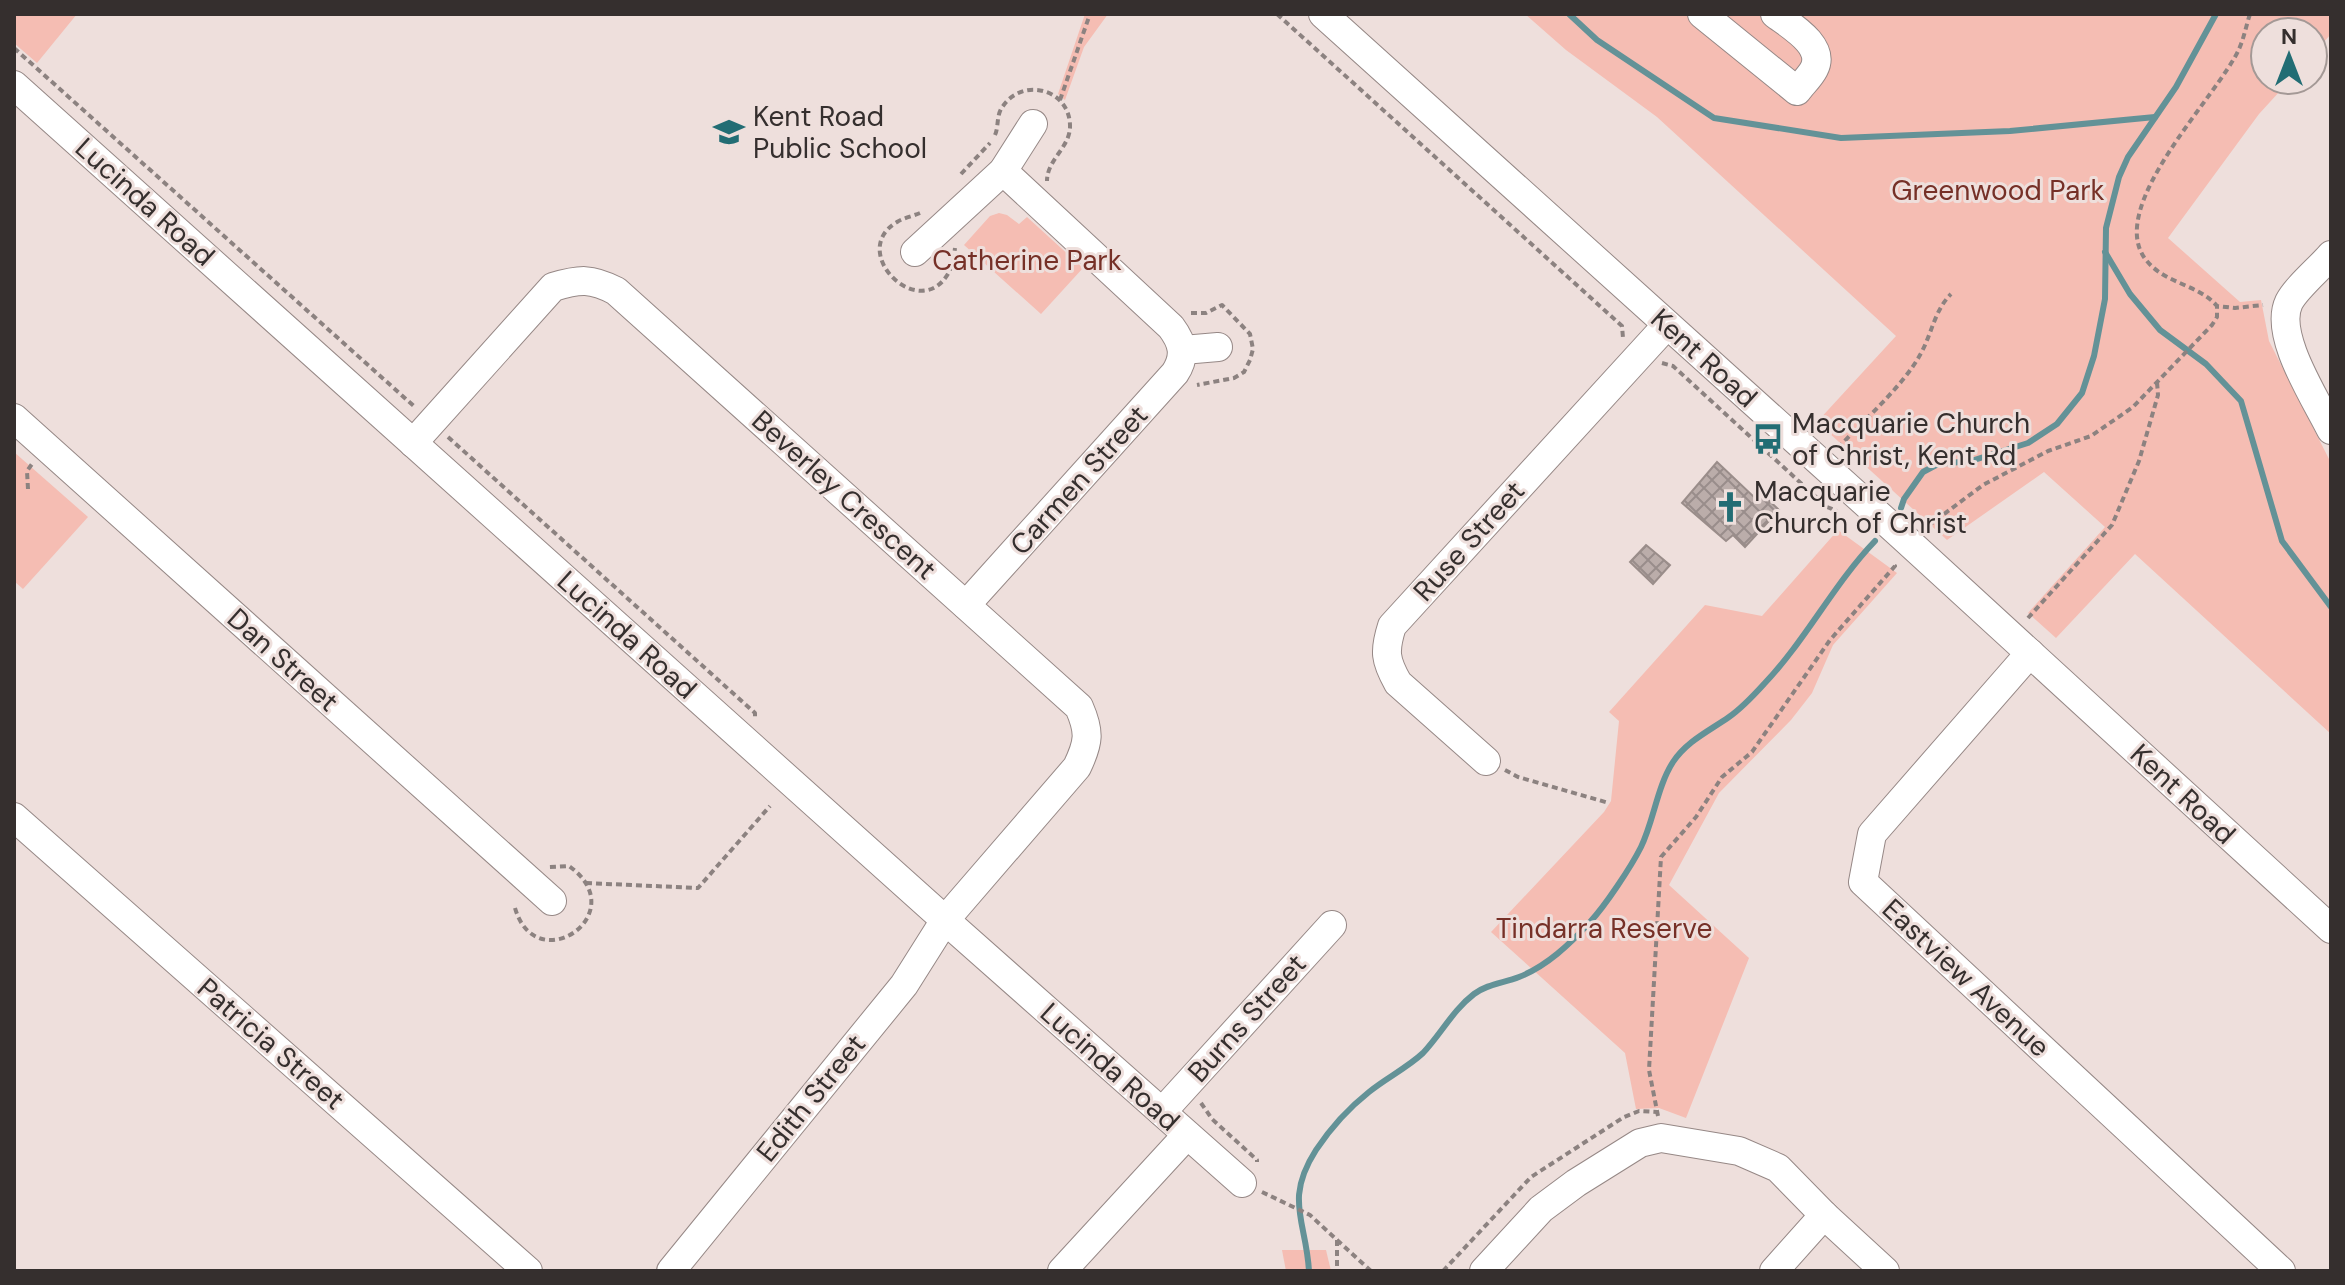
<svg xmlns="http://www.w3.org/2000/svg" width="2345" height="1285" font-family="'DM Sans',sans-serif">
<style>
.green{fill:#f5bdb3}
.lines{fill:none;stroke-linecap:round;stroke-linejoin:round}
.stream{stroke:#639297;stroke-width:6}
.building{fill:url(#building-cross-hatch);stroke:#9a8d8a;stroke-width:2}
.minor-casing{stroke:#968886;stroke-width:30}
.path{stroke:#8c8280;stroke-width:4;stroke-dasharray:6 4;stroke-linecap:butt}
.minor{stroke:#fff;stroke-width:28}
.labels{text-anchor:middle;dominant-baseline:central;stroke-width:6;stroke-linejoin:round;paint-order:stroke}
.poi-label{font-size:28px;fill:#352f2e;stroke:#eedfdc;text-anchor:start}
.park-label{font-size:28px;fill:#763027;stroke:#eedfdc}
.street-label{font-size:28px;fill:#352f2e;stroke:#eedfdc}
</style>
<defs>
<pattern id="building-cross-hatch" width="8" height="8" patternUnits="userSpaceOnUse" patternTransform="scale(2)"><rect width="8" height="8" fill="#bbadaa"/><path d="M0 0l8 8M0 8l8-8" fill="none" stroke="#998d8b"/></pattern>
</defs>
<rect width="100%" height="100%" fill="#eedfdc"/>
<!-- green -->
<g class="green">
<polygon points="14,14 77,14 37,63 14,43"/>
<polygon points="1085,14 1108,14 1084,47 1065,100 1058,94"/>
<polygon points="1525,14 2331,14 2331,34 2313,54 2313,32 2265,32 2265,80 2290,80 2259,114 2168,238 2240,302 2261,300 2269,341 2331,463 2331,734 2135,554 2056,638 2028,613 2105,527 2044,472 1947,540 1817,422 1896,336 1657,117 1566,50"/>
<polygon points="999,213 1007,215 1019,224 1027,217 1083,268 1041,314 964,245 990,216"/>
<polygon points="14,452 88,517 23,589 14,581"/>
<polygon points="1838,530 1897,573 1833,645 1812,693 1791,720 1719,793 1669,885 1749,958 1686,1118 1659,1108 1636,1109 1625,1053 1491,932 1604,812 1611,801 1619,721 1609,712 1705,605 1762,616"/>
<polygon points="1282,1250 1326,1250 1331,1271 1286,1271"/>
</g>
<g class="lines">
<!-- stream -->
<g class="stream">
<polyline points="1569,14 1597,40 1714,118 1841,138 2010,131 2155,117"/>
<polyline points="2105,252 2130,294 2160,330 2206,364 2241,401 2282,541 2331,607"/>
<polyline points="1901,508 1904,499 1923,472 1938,464 1971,461 2028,443 2057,424 2082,393 2094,356 2105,299 2106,228 2119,177 2128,157 2176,87 2216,14"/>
<path d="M1309 1271C1306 1220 1284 1200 1316 1150 1330 1129 1350 1107 1369 1092 1386 1078 1407 1068 1423 1053 1441 1034 1453 1010 1474 994 1487 984 1504 983 1519 977 1547 966 1570 944 1590 922 1605 906 1631 867 1641 847 1654 820 1657 787 1673 762 1687 741 1709 731 1729 717 1742 708 1754 695 1764 684 1806 640 1833 585 1875 541"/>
</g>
</g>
<!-- building -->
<g class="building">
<polygon points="1717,462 1755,498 1761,493 1779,510 1745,547 1733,535 1726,541 1682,503"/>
<polygon points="1646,545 1670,565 1653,584 1630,562"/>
</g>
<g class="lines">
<defs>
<g id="minor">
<polyline points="1323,14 1902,536 2331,929"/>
<path d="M1702 14 1797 91C1802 84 1810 77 1814 69 1826 46 1791 26 1775 14"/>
<polyline points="14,85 945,920 1242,1183"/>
<polyline points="915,252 1003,171 1033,124"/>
<path d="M2331 255C2320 268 2296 288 2289 302 2273 335 2316 399 2331 430"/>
<polyline points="1183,350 1218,347"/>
<polyline points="14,418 552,901"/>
<path d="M413 443 553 287C580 279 591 278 616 291L1079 707C1090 732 1089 742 1077 767L945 920 904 985 671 1271"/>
<path d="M966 605 1175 373C1186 356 1183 343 1171 327L1003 171"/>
<polyline points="2030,653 1872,834 1863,882 2281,1271"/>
<path d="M1486 761 1398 683C1385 660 1384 651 1392 626L1667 325"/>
<polyline points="14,817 528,1271"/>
<polyline points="1162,1112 1332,925"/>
<polyline points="1062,1271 1187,1135"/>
<polyline points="1484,1271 1541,1209 1576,1183 1640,1143 1661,1138 1739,1151 1778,1168 1824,1215 1885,1271"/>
<polyline points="1774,1271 1824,1215"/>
</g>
</defs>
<!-- minor casing -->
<use href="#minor" class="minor-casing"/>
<!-- path -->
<g class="path">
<polyline points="1277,14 1622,326 1623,338"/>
<path d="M2250 14C2246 26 2244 38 2239 49 2218 96 2104 207 2146 260 2165 284 2198 284 2217 306L2235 308 2263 305"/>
<polyline points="14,48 416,408"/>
<polyline points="1060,100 1090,14"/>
<path d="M995 135C999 126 996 115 1003 106 1023 77 1069 89 1070 125 1071 147 1047 159 1047 181"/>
<polyline points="961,174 990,143"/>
<path d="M920 213C913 216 903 218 897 222 846 252 921 325 949 272 953 265 954 256 955 248"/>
<polyline points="1191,313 1206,313 1222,305 1250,334 1253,349 1250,360 1244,372 1234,378 1197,385"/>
<polyline points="1662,363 1673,366 1827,507 1837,511"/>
<polyline points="448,437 755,713 755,719"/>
<path d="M1838 448C1863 421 1903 386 1920 355 1932 334 1934 311 1951 294"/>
<polyline points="28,489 27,471 32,464"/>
<polyline points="1928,526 1983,485 2048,451 2091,436 2133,407 2212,325 2217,317 2217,306"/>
<polyline points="2028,618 2112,525 2139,461 2158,395 2157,382"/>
<polyline points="1505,770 1518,777 1609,803"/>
<polyline points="586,883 698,888 770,806"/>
<path d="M515 908C536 981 635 913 569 866L549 867"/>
<polyline points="1201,1103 1212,1119 1257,1160 1257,1162"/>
<polyline points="1658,1116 1649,1070 1661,857 1696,817 1722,777 1752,752 1830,640 1895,566 1892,563"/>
<polyline points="1262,1192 1310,1215 1337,1240 1337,1271"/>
<polyline points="1337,1240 1371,1271"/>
<polyline points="1443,1271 1531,1177 1624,1117 1639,1111 1657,1112"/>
</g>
<!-- minor -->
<use href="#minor" class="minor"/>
</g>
<!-- icons -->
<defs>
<symbol id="school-bare" viewBox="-9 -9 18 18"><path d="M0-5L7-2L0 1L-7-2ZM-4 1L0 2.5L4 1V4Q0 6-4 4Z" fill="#226d74" stroke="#eedfdc" stroke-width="2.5" paint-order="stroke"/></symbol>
<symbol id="bus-bare" viewBox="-9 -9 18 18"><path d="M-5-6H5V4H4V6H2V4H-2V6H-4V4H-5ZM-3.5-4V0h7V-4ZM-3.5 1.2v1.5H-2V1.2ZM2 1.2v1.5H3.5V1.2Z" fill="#226d74" stroke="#eedfdc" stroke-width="2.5" paint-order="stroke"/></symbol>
<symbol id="church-bare" viewBox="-9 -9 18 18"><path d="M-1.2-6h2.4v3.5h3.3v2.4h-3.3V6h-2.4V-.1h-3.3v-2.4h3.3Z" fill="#226d74" stroke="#eedfdc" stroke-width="2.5" paint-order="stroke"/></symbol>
</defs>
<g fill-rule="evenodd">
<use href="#school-bare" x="707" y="110" width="44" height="44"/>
<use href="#bus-bare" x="1746" y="417" width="44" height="44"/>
<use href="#church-bare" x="1708" y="485" width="44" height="44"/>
</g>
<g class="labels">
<!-- poi labels -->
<g class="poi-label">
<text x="753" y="116">Kent Road<tspan x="753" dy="32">Public School</tspan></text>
<text x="1792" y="423">Macquarie Church<tspan x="1792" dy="32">of Christ, Kent Rd</tspan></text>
<text x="1754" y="491">Macquarie<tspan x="1754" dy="32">Church of Christ</tspan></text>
</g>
<!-- park labels -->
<g class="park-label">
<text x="1998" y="190">Greenwood Park</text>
<text x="1027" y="260">Catherine Park</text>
<text x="1604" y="928">Tindarra Reserve</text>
</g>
<!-- street labels -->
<g class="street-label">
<text transform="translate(145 202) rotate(42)">Lucinda Road</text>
<text transform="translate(1704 358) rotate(42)">Kent Road</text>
<text transform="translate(1079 480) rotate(-48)">Carmen Street</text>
<text transform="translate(844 495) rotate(42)">Beverley Crescent</text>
<text transform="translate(1469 541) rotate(-48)">Ruse Street</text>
<text transform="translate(627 635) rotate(42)">Lucinda Road</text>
<text transform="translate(283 660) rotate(42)">Dan Street</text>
<text transform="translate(2183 794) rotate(43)">Kent Road</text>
<text transform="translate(1966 978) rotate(43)">Eastview Avenue</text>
<text transform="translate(1247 1018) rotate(-48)">Burns Street</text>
<text transform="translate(271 1044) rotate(41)">Patricia Street</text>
<text transform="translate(1110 1067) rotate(42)">Lucinda Road</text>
<text transform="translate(811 1098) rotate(-51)">Edith Street</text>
</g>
</g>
<!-- border -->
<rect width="2345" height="1285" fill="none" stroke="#352f2e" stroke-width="32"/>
<!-- north arrow -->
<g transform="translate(2289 56)"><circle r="38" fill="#eedfdc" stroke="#a49996" stroke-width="2"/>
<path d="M0-6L14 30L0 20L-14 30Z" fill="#226d74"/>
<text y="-12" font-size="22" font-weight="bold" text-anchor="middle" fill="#352f2e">N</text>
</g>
</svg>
